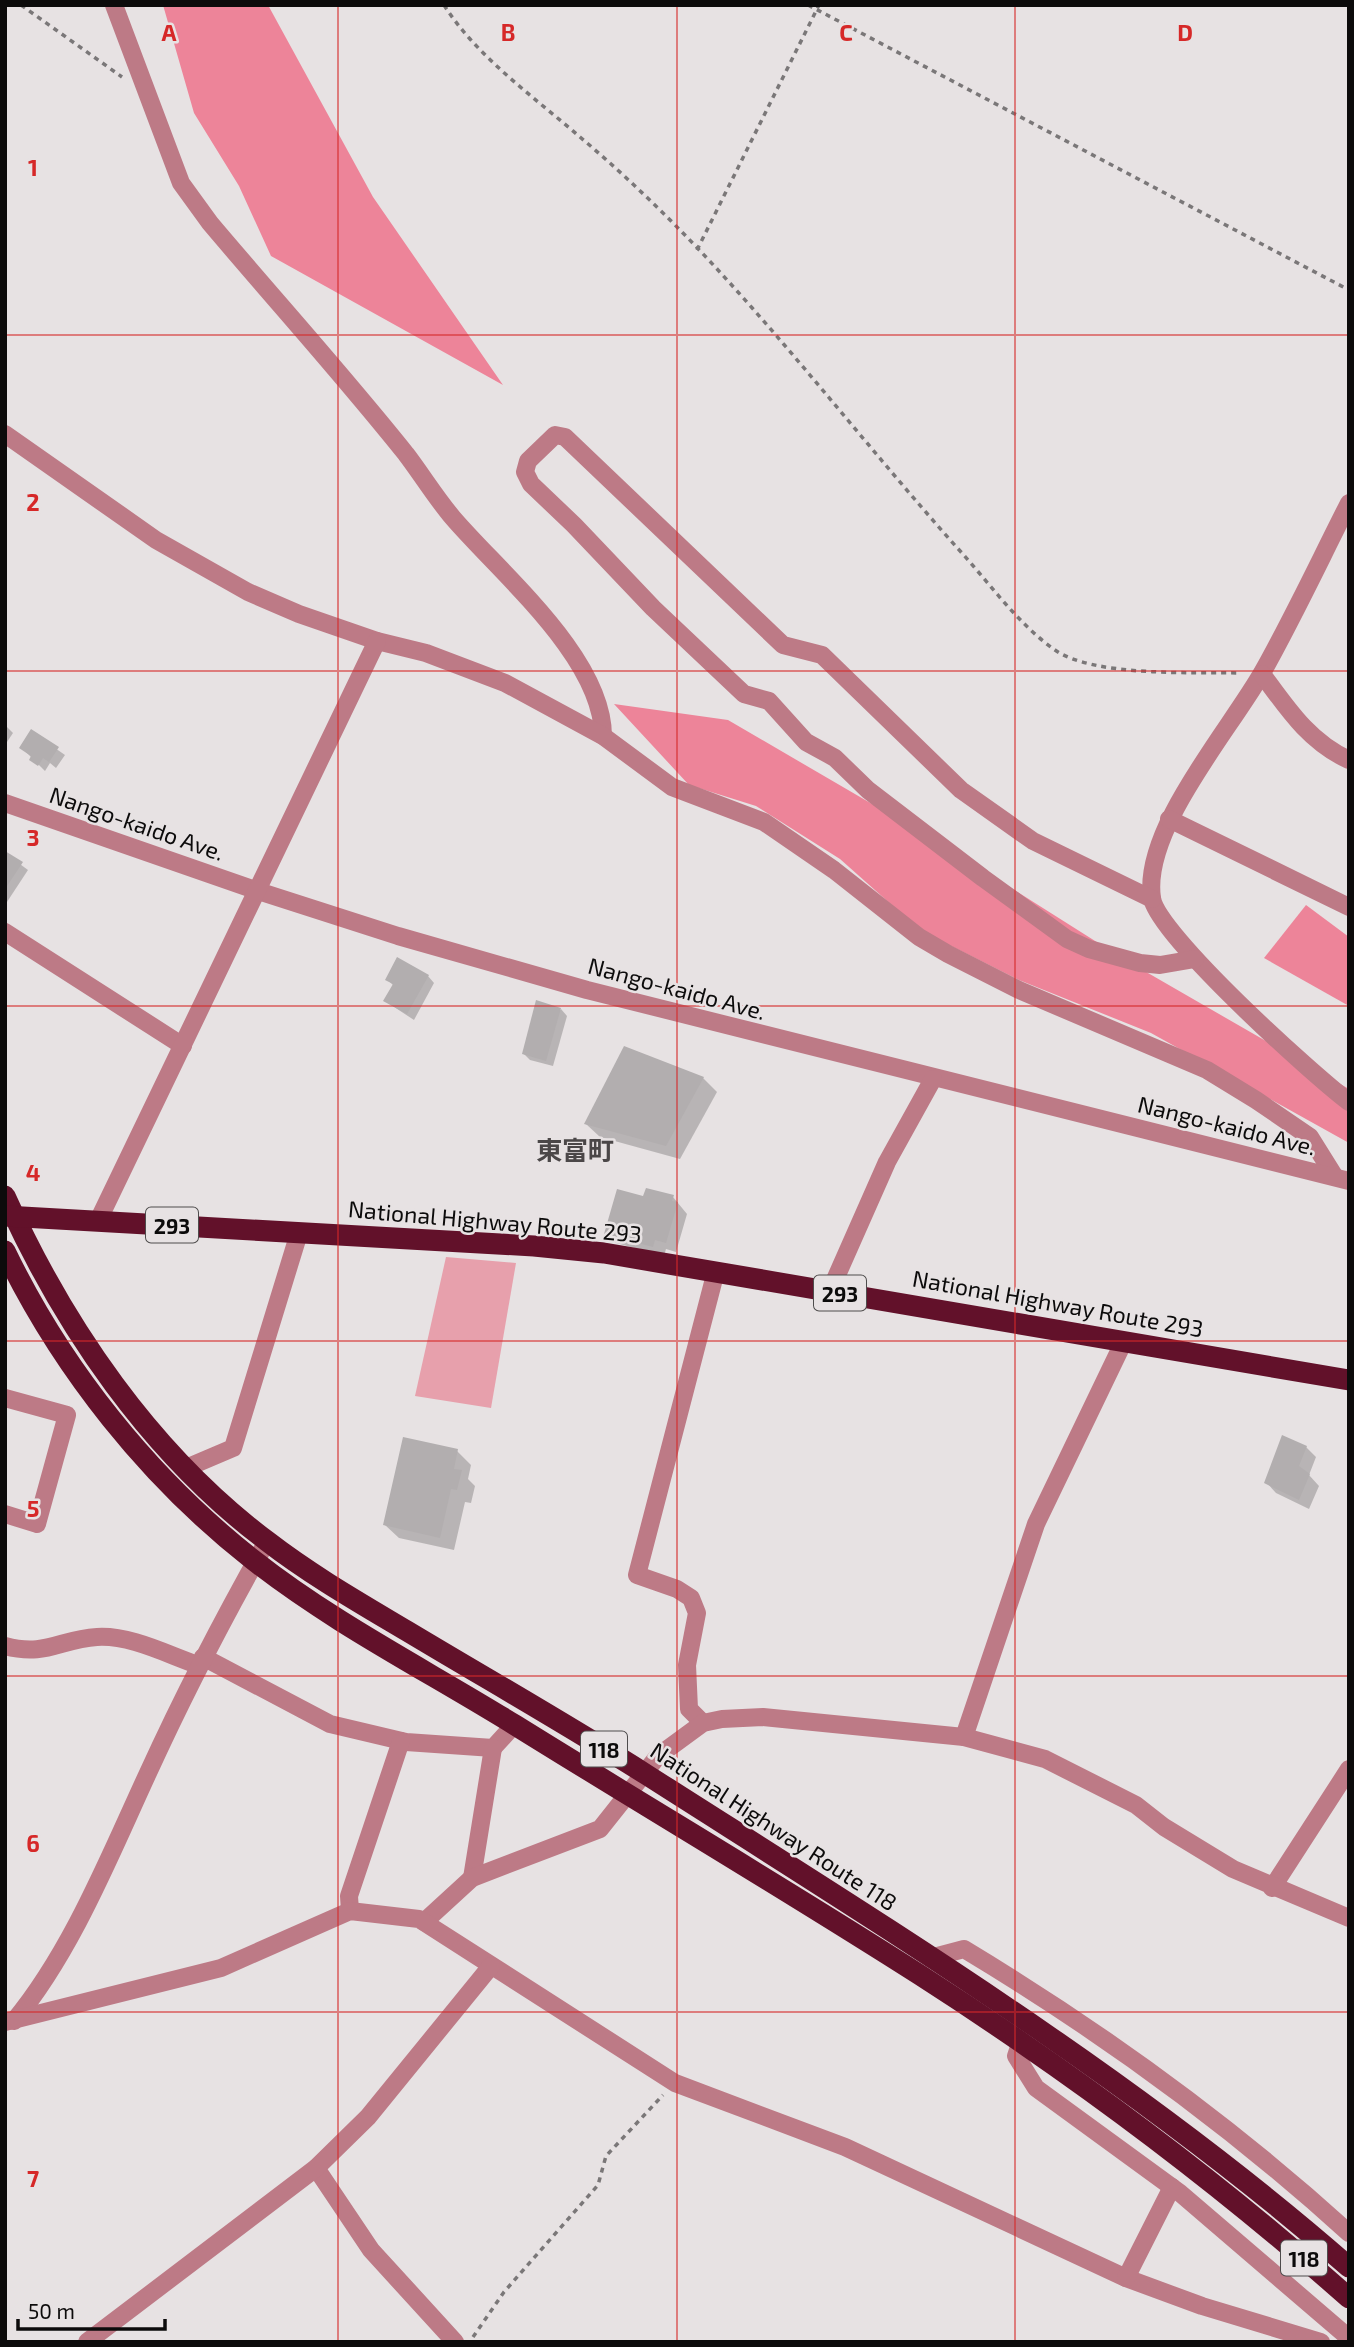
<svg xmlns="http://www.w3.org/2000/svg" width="1354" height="2347" font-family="'Exo 2','Noto Sans JP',sans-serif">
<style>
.green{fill:#e7a0ac}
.forest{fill:#ed8499}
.shadow{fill:#0003}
.building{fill:#b2aeaf}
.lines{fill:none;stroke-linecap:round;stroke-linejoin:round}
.path{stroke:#7a7778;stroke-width:3.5;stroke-dasharray:5 5;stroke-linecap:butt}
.minor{stroke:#bd7a86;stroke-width:18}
.highway{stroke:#62112a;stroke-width:21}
.grid{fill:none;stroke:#d62828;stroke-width:2;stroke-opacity:0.55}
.labels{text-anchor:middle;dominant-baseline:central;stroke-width:5;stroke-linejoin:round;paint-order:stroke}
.shield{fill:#e7e2e3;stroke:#4e4c4c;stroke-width:2}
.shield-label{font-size:21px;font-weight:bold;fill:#0c0b0b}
.street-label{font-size:23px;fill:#0c0b0b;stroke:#e7e2e3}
.quarter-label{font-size:26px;font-weight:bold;fill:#4b4748;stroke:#e7e2e3}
.grid-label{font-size:23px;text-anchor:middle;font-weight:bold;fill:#d62828;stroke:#e7e2e3;stroke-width:5;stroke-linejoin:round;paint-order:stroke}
</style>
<rect width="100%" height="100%" fill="#e7e2e3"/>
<!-- green -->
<polygon class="green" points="446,1257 516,1263 491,1408 415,1396"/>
<!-- forest -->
<g class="forest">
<polygon points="163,5 268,5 373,197 503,385 271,256 239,186 194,113"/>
<polygon points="614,704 728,720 951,850 1122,958 1349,1089 1349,1143 1151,1033 1019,980 921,931 840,859 756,806 689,785"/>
<polygon points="1306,905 1349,937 1349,1006 1264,958"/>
</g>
<!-- shadow -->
<g class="shadow">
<polygon points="5,725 13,733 5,745"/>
<polygon points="32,732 65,755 56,768 50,763 45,771 22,748"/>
<polygon points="5,853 28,870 5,905"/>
<polygon points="428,976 434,983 414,1020 385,1001 394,986 387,979"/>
<polygon points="561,1009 567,1016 553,1066 530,1060 523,1053"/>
<polygon points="703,1078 717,1092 680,1159 600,1137 586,1124"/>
<polygon points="673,1197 687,1214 676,1252 666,1249 664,1256 616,1243 606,1233 645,1198"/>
<polygon points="1306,1447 1316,1457 1309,1475 1319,1486 1309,1509 1276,1493 1266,1482"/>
<polygon points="457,1451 471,1465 468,1479 475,1486 471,1503 465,1502 454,1550 399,1538 385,1525"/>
</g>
<!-- building -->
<g class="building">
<polygon points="31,729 59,747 49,762 43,758 38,766 29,760 31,756 19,748"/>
<polygon points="5,851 23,862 5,889"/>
<polygon points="397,957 429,975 407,1014 383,1001 393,984 385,980"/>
<polygon points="536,1000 561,1008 546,1061 522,1054"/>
<polygon points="624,1046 704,1077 666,1146 584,1124"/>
<polygon points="646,1188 674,1195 672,1201 678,1202 666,1243 655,1240 653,1247 604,1234 617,1189 643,1196"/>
<polygon points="1282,1435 1307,1446 1299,1466 1310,1474 1299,1500 1264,1483"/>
<polygon points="403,1437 458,1449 454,1469 462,1470 457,1490 451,1489 440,1538 383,1525"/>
</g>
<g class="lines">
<!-- path -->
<g class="path">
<polyline points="21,5 122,77"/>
<path d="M444 5C477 57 534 97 580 137 632 181 682 230 728 281 808 369 881 463 961 552 990 584 1019 625 1055 650 1094 677 1193 672 1241 673"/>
<polyline points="808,5 1349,290"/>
<polyline points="697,250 819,5"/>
<polyline points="473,2337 504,2292 598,2185 606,2156 663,2095"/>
</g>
<!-- minor -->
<g class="minor">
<path d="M114 5 181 183 210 223C275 300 343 375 406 454 422 475 436 498 453 518 502 575 603 658 603 736"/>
<polyline points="5,434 156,540 248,592 299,614 377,641 426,653 505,683 603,736 672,787 764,822 834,870 919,937 948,954 1019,990 1207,1070 1256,1100 1310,1137 1335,1177"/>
<path d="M1349 503C1320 560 1293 618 1262 673 1229 731 1142 830 1152 898 1157 934 1313 1075 1349 1102"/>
<path d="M1262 674C1287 708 1309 742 1349 760"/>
<polyline points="5,803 258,891 398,936 587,990 1349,1181"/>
<polyline points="1169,819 1349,907"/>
<polyline points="1152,899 1033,841 961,790 822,655 783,645 565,437 555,435 528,461 525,472 531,484 574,525 653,608 744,694 769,701 806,742 835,758 868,790 983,878 1067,939 1089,949 1140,963 1160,965 1195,959"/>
<polyline points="5,932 183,1046"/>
<polyline points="98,1221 377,641"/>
<polyline points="830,1291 887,1162 933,1079"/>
<polyline points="5,1398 67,1415 37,1524 5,1514"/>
<polyline points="186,1468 233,1448 299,1233"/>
<path d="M5 1646C46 1657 60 1639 97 1637 131 1635 166 1654 198 1665"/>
<polyline points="203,1657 330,1724 406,1742 493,1748 514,1725"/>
<polyline points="703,1723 689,1709 687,1665 697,1613 691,1598 677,1589 637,1575 716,1271"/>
<polyline points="964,1737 1036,1524 1124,1341"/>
<polyline points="472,1878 493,1748"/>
<polyline points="1272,1888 1349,1769"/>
<polyline points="350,1911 349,1896 401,1741"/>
<polyline points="424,1922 472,1878 600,1829 658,1756 703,1723 722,1719 763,1717 964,1737 1045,1759 1136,1805 1164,1827 1233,1869 1349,1918"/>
<path d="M930 1958 964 1949C1102 2032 1230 2125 1349 2233"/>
<path d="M14 2021C72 1951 110 1855 148 1773 184 1694 224 1617 267 1541"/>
<polyline points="5,2022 221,1968 350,1911 419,1919 675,2083 845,2147 1126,2278 1202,2306 1321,2342"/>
<polyline points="1020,2044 1016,2056 1036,2088 1180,2193 1349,2338"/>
<polyline points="316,2168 371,2250 455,2342"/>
<polyline points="1126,2278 1172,2187"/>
<polyline points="87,2342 316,2168 368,2117 491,1966"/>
</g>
<!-- highway -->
<g class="highway">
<path d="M5 1196C64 1327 151 1454 267 1541 311 1575 360 1603 407 1631 487 1679 568 1725 647 1775 888 1929 1133 2078 1349 2267"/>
<polyline points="5,1216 534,1246 604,1253 1349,1380"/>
<path d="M5 1251C62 1369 149 1478 252 1559 333 1623 428 1671 515 1725 650 1809 787 1890 920 1975 1071 2072 1215 2179 1349 2298"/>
</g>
</g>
<!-- grid -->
<path class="grid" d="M338 5V2342M677 5V2342M1015 5V2342M5 335H1349M5 671H1349M5 1006H1349M5 1341H1349M5 1676H1349M5 2012H1349"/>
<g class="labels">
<!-- shield labels -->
<g class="shield">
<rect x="146" y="1207.5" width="52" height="35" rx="5"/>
<rect x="814" y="1275.5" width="52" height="35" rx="5"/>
<rect x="581" y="1731.5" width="46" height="35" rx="5"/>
<rect x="1281" y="2240.5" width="46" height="35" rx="5"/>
</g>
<g class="shield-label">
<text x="172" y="1225">293</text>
<text x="840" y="1293">293</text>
<text x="604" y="1749">118</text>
<text x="1304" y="2258">118</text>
</g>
<!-- street labels -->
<g class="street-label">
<text transform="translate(137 823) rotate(19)">Nango-kaido Ave.</text>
<text transform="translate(677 988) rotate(15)">Nango-kaido Ave.</text>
<text transform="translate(1227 1125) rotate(14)">Nango-kaido Ave.</text>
<text transform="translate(495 1221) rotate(5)">National Highway Route 293</text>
<text transform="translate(1058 1303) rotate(10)">National Highway Route 293</text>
<text transform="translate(774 1826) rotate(33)">National Highway Route 118</text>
</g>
<!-- quarter labels -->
<g class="quarter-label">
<text x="575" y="1149">東富町</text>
</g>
</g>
<g class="grid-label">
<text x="169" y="41">A</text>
<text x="508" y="41">B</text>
<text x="846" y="41">C</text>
<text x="1185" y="41">D</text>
<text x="33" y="176">1</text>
<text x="33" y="511">2</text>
<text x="33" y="846">3</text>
<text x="33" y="1181">4</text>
<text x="33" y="1517">5</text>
<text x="33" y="1852">6</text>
<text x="33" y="2187">7</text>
</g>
<!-- border -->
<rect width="1354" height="2347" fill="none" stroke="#0c0b0b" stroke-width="14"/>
<!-- scale -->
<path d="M18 2319v10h147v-10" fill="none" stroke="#0c0b0b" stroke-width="3.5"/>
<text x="28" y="2319" font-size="21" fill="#0c0b0b" stroke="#e7e2e3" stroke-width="5" paint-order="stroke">50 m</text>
</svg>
